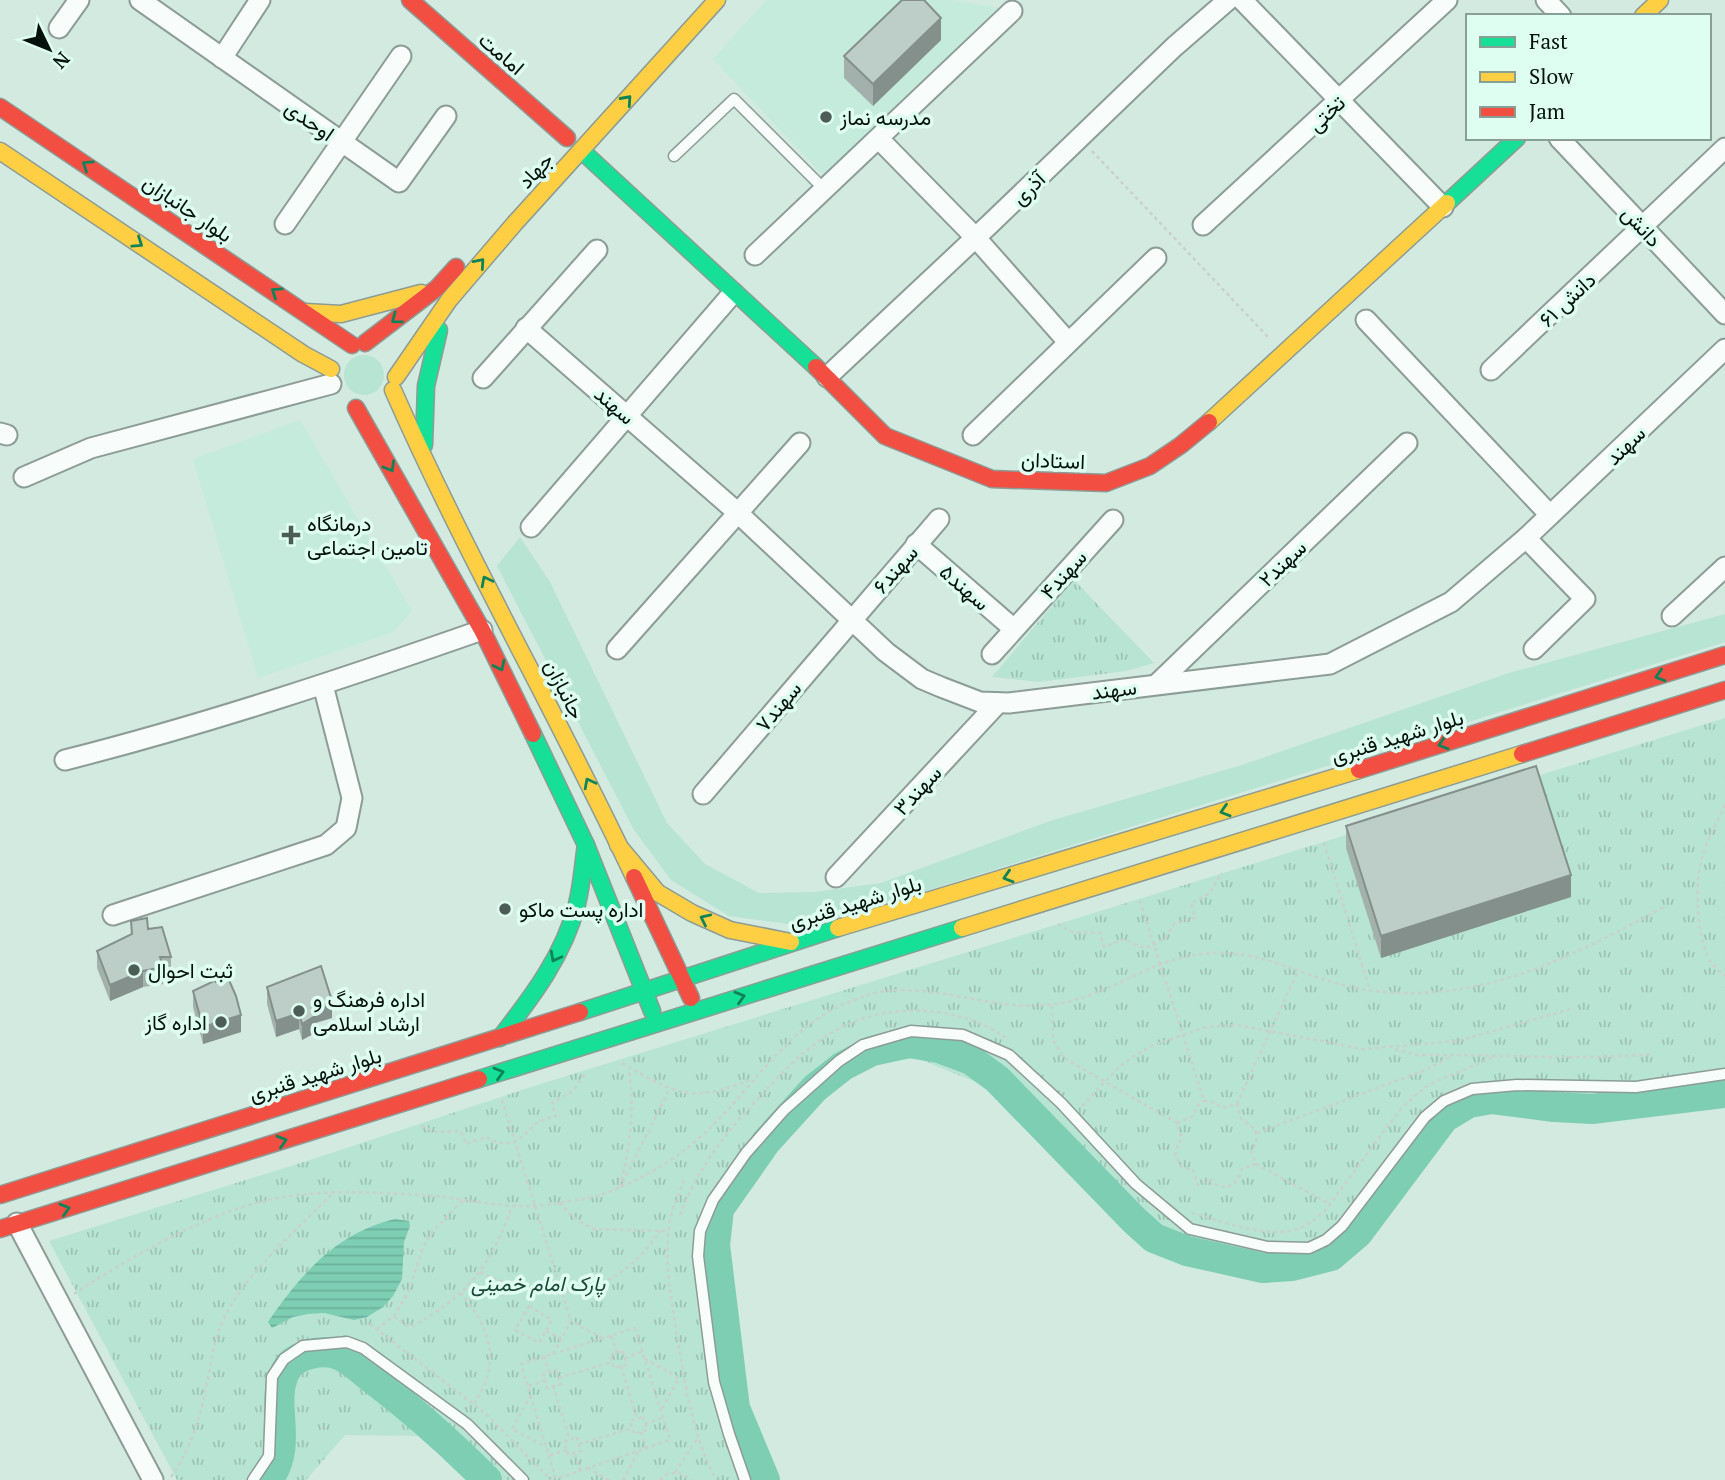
<svg xmlns="http://www.w3.org/2000/svg" width="1725" height="1480" font-family="'PT Serif',Vazirmatn,serif">
<style>
.built{fill:#c5ebdc}
.grass{fill:#b7e4d3}
.park{fill:url(#park-tufts)}
.water{fill:url(#water-rules)}
.lines{fill:none;stroke-linecap:round;stroke-linejoin:round}
.river{stroke:#7eceb4;stroke-width:30}
.lane-casing{stroke:#8c9c96;stroke-width:13}
.street-casing{stroke:#8c9c96;stroke-width:23}
.fast-casing{stroke:#8c9c96;stroke-width:19}
.slow-casing{stroke:#8c9c96;stroke-width:19}
.jam-casing{stroke:#8c9c96;stroke-width:19}
.path{stroke:#cad0cd;stroke-width:2.5;stroke-dasharray:3.5 3.5;stroke-linecap:butt}
.lane{stroke:#f8fcfa;stroke-width:10}
.street{stroke:#f8fcfa;stroke-width:19}
.fast{stroke:#16e098;stroke-width:16}
.slow{stroke:#ffcf43;stroke-width:16}
.jam{stroke:#f24e42;stroke-width:16}
.wall{fill:#a3b1ac}
.shaded-wall{fill:#84908c}
.building{fill:#bdcec8;stroke:#84908c;stroke-width:2}
.oneway{stroke:#0e8359}
.poi-dot{fill:#4c5d57;stroke:#defef1;stroke-width:2.5}
.labels{text-anchor:middle;dominant-baseline:central;stroke-width:7;stroke-linejoin:round;paint-order:stroke}
.street-label{font-size:21px;fill:#04110c;stroke:#defef1}
.poi-label{font-size:21px;fill:#04110c;stroke:#defef1;text-anchor:start}
.park-label{font-size:21px;font-style:italic;fill:#1c483a;stroke:#defef1}
</style>
<defs>
<pattern id="park-tufts" width="24" height="20" patternUnits="userSpaceOnUse" patternTransform="scale(1.75)"><rect width="24" height="20" fill="#b7e4d3"/><path d="M3 7l-1-3M5 7V3M7 7l1-3M15 17l-1-3M17 17v-4M19 17l1-3" fill="none" stroke="#9cc3b4"/></pattern>
<pattern id="water-rules" width="6" height="5" patternUnits="userSpaceOnUse" patternTransform="scale(1.75)"><rect width="6" height="5" fill="#7eceb4"/><path d="M0 2.5h6" fill="none" stroke="#6bb09a"/></pattern>
</defs>
<rect width="100%" height="100%" fill="#d3eae1"/>
<!-- built -->
<g class="built">
<polygon points="766,0 953,0 998,8 823,175 713,59"/>
<polygon points="300,420 412,611 394,632 258,678 193,459"/>
</g>
<!-- grass -->
<g class="grass">
<circle cx="364" cy="375" r="20"/>
<polygon points="520,537 550,582 667,823 705,864 759,893 814,892 881,883 1050,821 1242,765 1509,673 1725,614 1725,642 810,927 729,916 671,880 634,830 497,566"/>
</g>
<!-- park -->
<g class="park">
<polygon points="1074,580 1154,663 1126,671 1039,682 992,677"/>
<polygon points="1725,718 1725,1089 1563,1111 1468,1101 1386,1194 1320,1262 1248,1254 1161,1232 1064,1135 1003,1093 884,1045 772,1128 728,1182 727,1313 742,1410 758,1480 470,1480 427,1436 345,1435 306,1480 177,1480 49,1241 310,1160 531,1087"/>
</g>
<!-- water -->
<path class="water" d="M395 1219 409 1221 410 1226 404 1242 402 1279 393 1296 383 1307 367 1317 354 1320 324 1313 308 1314 293 1317 272 1328 268 1322C301 1274 336 1233 395 1219Z"/>
<g class="lines">
<!-- river -->
<g class="river">
<path d="M268 1480C295 1443 269 1406 285 1372 293 1354 324 1348 341 1356 352 1361 362 1371 371 1378 412 1409 450 1443 487 1480"/>
<polyline points="765,1480 735,1408 715,1245 719,1209 766,1142 815,1088 843,1066 872,1051 909,1043 939,1048 971,1060 997,1079 1134,1220 1154,1238 1187,1251 1263,1268 1292,1266 1331,1256 1358,1233 1444,1118 1469,1103 1492,1099 1554,1107 1592,1109 1725,1093"/>
</g>
<defs>
<g id="lane">
<polyline points="674,156 734,99 825,190"/>
<polyline points="253,1480 269,1456 272,1377 284,1359 303,1346 347,1342 363,1348 467,1424 523,1480"/>
<polyline points="745,1480 729,1434 714,1382 698,1256 700,1231 713,1200 746,1153 784,1110 839,1061 863,1045 911,1031 963,1035 1009,1055 1061,1103 1136,1184 1190,1229 1268,1247 1309,1248 1326,1240 1342,1226 1425,1117 1444,1101 1472,1089 1517,1085 1636,1087 1725,1074"/>
</g>
<g id="street">
<polyline points="140,0 399,182 446,116"/>
<polyline points="1242,0 1443,207"/>
<polyline points="1546,0 1561,16"/>
<polyline points="59,28 79,0"/>
<polyline points="222,58 260,0"/>
<polyline points="1559,138 1725,314"/>
<polyline points="879,139 976,238 1068,342"/>
<polyline points="285,224 401,56"/>
<polyline points="1203,225 1447,0"/>
<polyline points="755,255 1012,11"/>
<polyline points="1366,320 1550,515"/>
<polyline points="526,328 738,513 886,652 922,679 941,687 980,702 1009,703 1330,664 1451,602 1526,538 1725,349"/>
<polyline points="1491,370 1725,148"/>
<polyline points="827,377 990,224 1174,47 1228,0"/>
<polyline points="483,378 597,250"/>
<polyline points="0,433 7,435"/>
<polyline points="973,435 1156,258"/>
<polyline points="24,477 91,448 331,384"/>
<polyline points="531,527 733,293"/>
<polyline points="1526,538 1585,599 1534,649"/>
<polyline points="916,544 1014,629"/>
<polyline points="1672,616 1725,567"/>
<polyline points="617,649 800,443"/>
<polyline points="992,654 1113,520"/>
<polyline points="1158,683 1407,443"/>
<path d="M65 760C207 724 345 678 482 630"/>
<polyline points="703,794 939,519"/>
<polyline points="836,877 998,703"/>
<polyline points="113,915 326,845 346,828 352,798 323,685"/>
<polyline points="17,1223 153,1480"/>
</g>
<g id="fast">
<polyline points="582,151 816,367"/>
<polyline points="1447,203 1517,138"/>
<polyline points="424,445 426,386 439,330"/>
<polyline points="533,734 586,845 652,1011"/>
<polyline points="580,1012 838,928"/>
<path d="M500 1038C532 997 564 955 577 904 582 884 583 864 586 845"/>
<polyline points="479,1079 962,928"/>
</g>
<g id="slow">
<polyline points="1643,16 1660,0"/>
<polyline points="0,151 303,354 331,369"/>
<polyline points="305,312 341,314 421,293"/>
<polyline points="396,377 449,300 515,223 717,0"/>
<path d="M393 390C466 556 557 713 634 877"/>
<polyline points="1209,422 1447,203"/>
<polyline points="618,845 658,893 692,913 730,930 791,942"/>
<polyline points="838,928 1359,770"/>
<polyline points="962,928 1522,754"/>
</g>
<g id="jam">
<polyline points="410,0 567,138"/>
<polyline points="0,107 352,345"/>
<polyline points="365,343 437,288 456,267"/>
<polyline points="816,367 885,436 992,479 1106,483 1150,466 1181,445 1209,422"/>
<polyline points="356,408 482,630 533,734"/>
<polyline points="1522,754 1725,690"/>
<polyline points="1359,770 1725,655"/>
<polyline points="634,877 691,998"/>
<polyline points="0,1195 580,1012"/>
<polyline points="0,1229 479,1079"/>
</g>
</defs>
<!-- lane casing -->
<use href="#lane" class="lane-casing"/>
<!-- street casing -->
<use href="#street" class="street-casing"/>
<!-- fast casing -->
<use href="#fast" class="fast-casing"/>
<!-- slow casing -->
<use href="#slow" class="slow-casing"/>
<!-- jam casing -->
<use href="#jam" class="jam-casing"/>
<!-- path -->
<g class="path">
<polyline points="1092,151 1268,337"/>
<path d="M1725 805C1715 825 1703 848 1699 870 1696 897 1697 937 1710 961 1714 967 1720 972 1725 976"/>
<polyline points="1324,843 1370,990"/>
<polyline points="1140,901 1204,1101"/>
<polyline points="1058,924 1072,932 1100,933 1104,947 1124,939 1140,947 1149,947 1165,939 1174,924 1195,918 1191,903 1209,894 1222,873"/>
<polyline points="1052,1006 1053,1040 1064,1058 1177,1123"/>
<path d="M1395 1049 1417 1055C1496 1054 1574 1061 1653 1054"/>
<path d="M622 1063C677 1095 691 1104 752 1079"/>
<polyline points="502,1100 571,1321"/>
<path d="M1204 1101 1216 1103 1222 1108 1237 1104 1241 1119C1256 1127 1262 1137 1251 1152L1256 1164 1242 1169C1237 1188 1224 1192 1209 1180L1198 1185 1193 1170 1182 1167 1175 1156 1178 1144 1182 1139 1177 1123 1193 1116 1198 1105Z"/>
<polyline points="1237,1104 1298,971"/>
<polyline points="1082,1106 1117,1069 1135,1055 1154,1045 1206,1027 1237,1025 1363,1049 1458,1041 1574,1008"/>
<path d="M421 1126 437 1132 461 1131 466 1144 486 1137C509 1151 520 1140 535 1124 540 1120 550 1118 556 1116L552 1103 574 1090 585 1074"/>
<polyline points="1257,1133 1423,1071 1452,1056"/>
<polyline points="1256,1164 1330,1204"/>
<path d="M684 1180C678 1196 671 1210 669 1227 664 1261 671 1295 676 1329 685 1382 691 1432 716 1480"/>
<polyline points="623,1182 670,1088"/>
<path d="M620 1187C630 1147 635 1110 629 1069"/>
<polyline points="559,1203 577,1220 593,1229 668,1231"/>
<path d="M1192 1213C1221 1221 1259 1236 1290 1231 1303 1229 1314 1220 1324 1212L1402 1107 1428 1085 1496 1056"/>
<path d="M680 1215C696 1171 724 1135 756 1101 776 1079 797 1056 822 1039 874 1001 956 1001 1007 1039"/>
<path d="M480 1272C549 1306 615 1299 660 1231"/>
<path d="M460 1293C491 1327 502 1364 474 1403"/>
<path d="M74 1294C127 1259 198 1218 260 1202 314 1188 376 1192 432 1196 461 1198 489 1205 518 1206 534 1207 553 1204 569 1201 581 1199 592 1199 603 1194 644 1179 681 1157 712 1126 756 1083 786 1030 844 1004 857 999 871 993 885 991 940 985 992 1010 1048 1005 1112 999 1153 952 1220 953 1270 953 1312 981 1361 989 1474 1008 1568 959 1664 907"/>
<polygon points="529,1306 552,1320 539,1343 515,1330"/>
<path d="M394 1316 405 1325 413 1326C469 1295 491 1265 512 1206"/>
<polyline points="370,1324 486,1414 551,1480"/>
<polygon points="635,1328 670,1440 556,1479 521,1364"/>
<polyline points="377,1329 394,1316 409,1291 423,1247 433,1231 464,1199"/>
<polyline points="546,1331 561,1339"/>
<polyline points="611,1336 617,1353"/>
<polygon points="623,1351 627,1364 614,1368 610,1355"/>
<polyline points="553,1354 571,1321 602,1338"/>
<polyline points="544,1356 549,1372"/>
<polyline points="625,1358 642,1352"/>
<polyline points="645,1359 679,1378 661,1410"/>
<polyline points="621,1366 637,1419"/>
<polygon points="556,1370 561,1384 547,1388 543,1375"/>
<polyline points="559,1378 612,1362"/>
<polyline points="529,1386 545,1380"/>
<polyline points="553,1386 570,1440"/>
<polyline points="531,1395 512,1429 546,1447"/>
<polygon points="643,1417 647,1430 634,1434 630,1421"/>
<polyline points="645,1424 662,1418"/>
<polyline points="641,1432 646,1449"/>
<polygon points="577,1437 581,1451 568,1455 564,1442"/>
<polyline points="579,1444 632,1428"/>
<polyline points="575,1454 580,1471"/>
<polyline points="550,1455 567,1450"/>
<polyline points="588,1468 609,1480"/>
<polyline points="675,1472 698,1438"/>
<path d="M171 1477C193 1445 202 1411 209 1373 212 1357 214 1342 220 1327 242 1275 294 1233 333 1193"/>
<polyline points="623,1480 638,1452"/>
<polyline points="660,1480 665,1475 678,1472 692,1480"/>
</g>
<!-- lane -->
<use href="#lane" class="lane"/>
<!-- street -->
<use href="#street" class="street"/>
<!-- fast -->
<use href="#fast" class="fast"/>
<!-- slow -->
<use href="#slow" class="slow"/>
<!-- jam -->
<use href="#jam" class="jam"/>
</g>
<!-- wall -->
<g class="wall">
<polygon points="941,40 873,106 844,78 844,56"/>
<polygon points="1346,826 1571,897 1381,958 1346,848"/>
<polygon points="148,929 171,957 171,973 163,973 163,984 143,987 110,1001 97,968 97,951"/>
<polygon points="267,987 332,1018 315,1023 315,1033 302,1040 299,1029 276,1037 267,1004"/>
<polygon points="193,991 241,1032 203,1044 193,1007"/>
</g>
<!-- shaded-wall -->
<g class="shaded-wall">
<polygon points="941,18 941,40 873,106 873,84"/>
<polygon points="1571,875 1571,897 1381,958 1381,936"/>
<polygon points="143,971 143,987 110,1001 110,985"/>
<polygon points="332,1001 332,1018 315,1023 315,1033 302,1040 302,1024 312,1008"/>
<polygon points="299,1013 299,1029 276,1037 276,1021"/>
<polygon points="241,1015 241,1032 203,1044 203,1027"/>
</g>
<!-- building -->
<g class="building">
<polygon points="902,0 924,0 941,18 873,84 844,56"/>
<polygon points="1536,766 1571,875 1381,936 1346,826"/>
<polygon points="147,918 148,929 162,927 171,957 160,957 163,967 143,971 110,985 97,951 132,934 131,921"/>
<polygon points="321,966 332,1001 312,1008 315,1016 302,1024 299,1013 276,1021 267,987"/>
<polygon points="216,980 216,982 229,980 236,996 241,1015 203,1027 193,991"/>
</g>
<!-- one-way arrows -->
<defs><path id="oneway-chevron" d="M-2-3.5L2.5 0L-2 3.5" fill="none" stroke-width="1.6" stroke-linecap="round" stroke-linejoin="round" transform="scale(1.75)"/></defs>
<g class="oneway">
<use href="#oneway-chevron" transform="translate(627 100) rotate(-48)"/>
<use href="#oneway-chevron" transform="translate(87 165) rotate(-146)"/>
<use href="#oneway-chevron" transform="translate(138 243) rotate(34)"/>
<use href="#oneway-chevron" transform="translate(480 263) rotate(-49)"/>
<use href="#oneway-chevron" transform="translate(276 292) rotate(-146)"/>
<use href="#oneway-chevron" transform="translate(396 319) rotate(143)"/>
<use href="#oneway-chevron" transform="translate(390 467) rotate(60)"/>
<use href="#oneway-chevron" transform="translate(486 581) rotate(-117)"/>
<use href="#oneway-chevron" transform="translate(500 666) rotate(64)"/>
<use href="#oneway-chevron" transform="translate(1660 676) rotate(163)"/>
<use href="#oneway-chevron" transform="translate(1443 744) rotate(163)"/>
<use href="#oneway-chevron" transform="translate(589 783) rotate(-117)"/>
<use href="#oneway-chevron" transform="translate(1225 811) rotate(163)"/>
<use href="#oneway-chevron" transform="translate(1008 877) rotate(163)"/>
<use href="#oneway-chevron" transform="translate(705 919) rotate(-155)"/>
<use href="#oneway-chevron" transform="translate(555 957) rotate(118)"/>
<use href="#oneway-chevron" transform="translate(740 997) rotate(-17)"/>
<use href="#oneway-chevron" transform="translate(499 1073) rotate(-17)"/>
<use href="#oneway-chevron" transform="translate(282 1141) rotate(-17)"/>
<use href="#oneway-chevron" transform="translate(65 1209) rotate(-17)"/>
</g>
<!-- markers -->
<g class="poi-dot">
<circle cx="826" cy="117" r="7"/>
<path d="M287.5 524.5h7v7h7v7h-7v7h-7v-7h-7v-7h7z"/>
<circle cx="505" cy="909" r="7"/>
<circle cx="134" cy="970" r="7"/>
<circle cx="299" cy="1011" r="7"/>
<circle cx="221" cy="1022" r="7"/>
</g>
<g class="labels">
<!-- street labels -->
<g class="street-label">
<text transform="translate(502 53) rotate(41)">امامت</text>
<text transform="translate(1326 113) rotate(-43)">تختی</text>
<text transform="translate(310 120) rotate(35)">اوحدی</text>
<text transform="translate(535 170) rotate(-47)">جهاد</text>
<text transform="translate(1028 188) rotate(-44)">آذری</text>
<text transform="translate(188 208) rotate(34)">بلوار جانبازان</text>
<text transform="translate(1642 226) rotate(47)">دانش</text>
<text transform="translate(1567 299) rotate(-43)">دانش ۶۱</text>
<text transform="translate(615 405) rotate(41)">سهند</text>
<text transform="translate(1625 445) rotate(-44)">سهند</text>
<text transform="translate(1053 460) rotate(2)">استادان</text>
<text transform="translate(1282 563) rotate(-44)">سهند۲</text>
<text transform="translate(895 569) rotate(-49)">سهند۶</text>
<text transform="translate(1063 574) rotate(-48)">سهند۴</text>
<text transform="translate(965 587) rotate(41)">سهند۵</text>
<text transform="translate(565 689) rotate(63)">جانبازان</text>
<text transform="translate(1114 689) rotate(-7)">سهند</text>
<text transform="translate(778 706) rotate(-50)">سهند۷</text>
<text transform="translate(1397 736) rotate(-17)">بلوار شهید قنبری</text>
<text transform="translate(917 790) rotate(-47)">سهند۳</text>
<text transform="translate(855 902) rotate(-17)">بلوار شهید قنبری</text>
<text transform="translate(315 1074) rotate(-17)">بلوار شهید قنبری</text>
</g>
<!-- poi labels -->
<g class="poi-label">
<text x="840" y="117">مدرسه نماز</text>
<text x="307" y="523">درمانگاه<tspan x="307" dy="24">تامین اجتماعی</tspan></text>
<text x="519" y="909">اداره پست ماکو</text>
<text x="148" y="970">ثبت احوال</text>
<text x="313" y="999">اداره فرهنگ و<tspan x="313" dy="24">ارشاد اسلامی</tspan></text>
<text x="207" y="1022" text-anchor="end">اداره گاز</text>
</g>
<!-- park labels -->
<g class="park-label">
<text x="538" y="1283">پارک امام خمینی</text>
</g>
</g>
<!-- legend -->
<rect x="1466" y="14" width="245" height="126" fill="#defef1" stroke="#879f95" stroke-width="2"/>
<rect x="1480" y="37" width="35" height="10" fill="#16e098" stroke="#879f95" stroke-width="2"/>
<text x="1529" y="49" font-size="21" fill="#04110c">Fast</text>
<rect x="1480" y="72" width="35" height="10" fill="#ffcf43" stroke="#879f95" stroke-width="2"/>
<text x="1529" y="84" font-size="21" fill="#04110c">Slow</text>
<rect x="1480" y="107" width="35" height="10" fill="#f24e42" stroke="#879f95" stroke-width="2"/>
<text x="1529" y="119" font-size="21" fill="#04110c">Jam</text>
<!-- north arrow -->
<g transform="translate(49 49) rotate(133)" stroke="#defef1" stroke-width="5" paint-order="stroke">
<path d="M0-5L12 26L0 18L-12 26Z" fill="#04110c"/>
<text y="-10" font-size="19" font-weight="bold" text-anchor="middle" fill="#04110c">N</text>
</g>
</svg>
